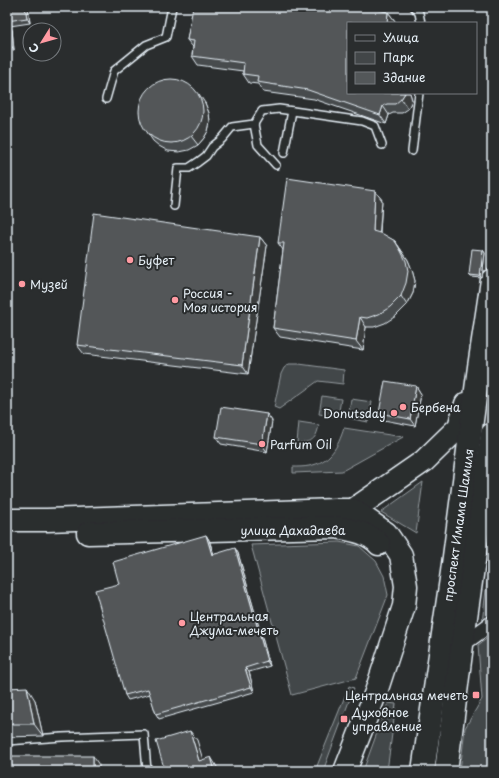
<svg xmlns="http://www.w3.org/2000/svg" width="499" height="778" font-family="'Playpen Sans',sans-serif">
<style>
.green{fill:#424648;stroke:#959ca0}
.lines{fill:none;stroke-linecap:round;stroke-linejoin:round}
.lane-casing{stroke:#e8f1f8;stroke-width:10}
.street-casing{stroke:#e8f1f8;stroke-width:17}
.primary-casing{stroke:#e8f1f8;stroke-width:25}
.lane{stroke:#2a2d2e;stroke-width:7}
.street{stroke:#2a2d2e;stroke-width:14}
.primary{stroke:#2a2d2e;stroke-width:22}
.wall{fill:#474b4d;stroke:#e8f1f8}
.shaded-wall{fill:#3a3d3e;stroke:#e8f1f8}
.building{fill:#535759;stroke:#e8f1f8}
.poi-dot{fill:#ff9aa2;stroke:#2a2d2e;stroke-width:1.5}
.labels{text-anchor:middle;dominant-baseline:central;stroke-width:4;stroke-linejoin:round;paint-order:stroke}
.poi-label{font-size:12px;fill:#e8f1f8;stroke:#2a2d2e;text-anchor:start}
.street-label{font-size:12px;fill:#e8f1f8;stroke:#2a2d2e}
</style>
<rect width="100%" height="100%" fill="#2a2d2e"/>
<filter id="ink" filterUnits="userSpaceOnUse"><feTurbulence type="fractalNoise" baseFrequency=".025" numOctaves="2"/><feDisplacementMap in="SourceGraphic" scale="8" xChannelSelector="R" yChannelSelector="G"/><feConvolveMatrix kernelMatrix="1 2 1 2 8 2 1 2 1" color-interpolation-filters="sRGB"/></filter>
<g filter="url(#ink)">
<!-- green -->
<g class="green">
<polygon points="289,364 299,364 344,370 343,384 318,381 279,409 274,407 281,374 284,368"/>
<polygon points="322,396 341,399 338,417 319,414"/>
<polygon points="351,399 372,402 368,422 348,418"/>
<path d="M299 422 319 425C316 440 312 442 297 443Z"/>
<path d="M344 428 403 437 342 471 293 473V467C298 467 304 467 309 466 330 462 338 447 344 428Z"/>
<polygon points="423,482 416,533 381,512"/>
<polygon points="492,540 492,615 482,623"/>
<polygon points="339,542 359,546 376,561 384,576 388,595 356,678 292,695 251,545"/>
<polygon points="492,635 492,771 460,771 465,728 482,699 478,645"/>
<polygon points="349,686 354,688 323,771 315,771"/>
<polygon points="388,703 396,704 387,771 363,771"/>
</g>
<g class="lines">
<defs>
<g id="lane">
<polyline points="414,7 419,13 421,23"/>
<polyline points="106,99 114,71 146,45 166,37 172,7"/>
<polyline points="254,124 258,145 276,165"/>
<polyline points="412,151 419,93"/>
<polyline points="284,153 292,111"/>
<polyline points="174,206 178,168 189,168 198,162 206,156 212,147 222,139 232,127 254,124 262,111 279,109 362,121 375,126 382,145"/>
<polyline points="7,741 62,737 144,734 147,771"/>
</g>
<polyline id="street" points="462,645 492,623"/>
<g id="primary">
<polyline points="353,510 424,461 459,427 466,404"/>
<polyline points="7,520 47,520 336,510 353,510 386,533 401,555 406,586 404,606 376,692 345,771"/>
<path d="M88 533 336 527C352 530 368 532 379 544"/>
<polyline points="423,771 452,572 479,367 492,280"/>
<polyline points="446,771 462,645 492,434"/>
</g>
</defs>
<!-- lane casing -->
<use href="#lane" class="lane-casing"/>
<!-- street casing -->
<use href="#street" class="street-casing"/>
<!-- primary casing -->
<use href="#primary" class="primary-casing"/>
<!-- lane -->
<use href="#lane" class="lane"/>
<!-- street -->
<use href="#street" class="street"/>
<!-- primary -->
<use href="#primary" class="primary"/>
</g>
<!-- wall -->
<g class="wall">
<polygon points="7,7 28,8 30,23 10,26 12,30 14,50 7,51"/>
<polygon points="193,7 381,7 383,11 388,12 395,21 348,93 410,93 412,100 408,109 402,113 393,113 389,115 386,124 314,99 263,92 258,84 249,83 243,74 243,71 198,65 192,56 193,47 187,40"/>
<polygon points="205,103 209,113 210,122 208,131 204,138 198,145 189,150 179,152 168,151 159,146 153,141 147,132"/>
<polygon points="375,191 382,200 380,233 395,241 408,260 412,270 415,281 413,293 407,305 396,316 385,323 374,327 366,327 363,350 280,337 273,328 283,250 278,243"/>
<polygon points="260,237 267,246 248,374 84,354 77,345"/>
<polygon points="483,250 485,253 482,278 471,277 469,275"/>
<polygon points="416,386 421,394 415,426 384,420 379,413"/>
<polygon points="267,414 272,421 267,452 221,444 216,437"/>
<polygon points="206,535 209,540 214,554 238,553 270,666 249,672 254,692 159,719 156,714 150,694 128,700 125,695 119,584"/>
<polygon points="7,688 35,700 43,736 7,737"/>
</g>
<!-- shaded-wall -->
<g class="shaded-wall">
<polygon points="25,7 28,7 28,8 30,23 27,18"/>
<polygon points="379,7 381,7 386,14 379,10"/>
<polygon points="388,12 395,21 395,23 387,23"/>
<polygon points="9,25 12,30 14,50 11,45"/>
<polygon points="405,93 410,93 412,100 408,109 401,99"/>
<polygon points="199,94 205,103 209,113 210,122 208,131 204,138 198,145 191,136"/>
<polygon points="383,106 389,115 386,124 380,115"/>
<polygon points="375,191 382,200 379,240 373,231"/>
<polygon points="260,237 267,246 248,374 242,365"/>
<polygon points="395,241 408,260 412,270 415,281 413,293 407,305 401,296"/>
<polygon points="483,250 485,253 482,278 480,276"/>
<polygon points="360,317 366,327 363,350 356,341"/>
<polygon points="416,386 421,394 415,426 410,419"/>
<polygon points="267,414 272,421 267,452 262,444"/>
<polygon points="206,535 209,540 215,560 212,555"/>
<polygon points="235,548 238,553 270,666 267,661"/>
<polygon points="245,668 249,672 254,692 251,687"/>
<polygon points="27,687 35,700 43,736 34,724"/>
<polygon points="190,731 197,740 206,770 199,761"/>
<polygon points="93,756 99,765 99,771 93,771"/>
<polygon points="211,757 217,767 218,771 215,771"/>
</g>
<!-- building -->
<g class="building">
<polygon points="7,7 25,7 27,18 7,21"/>
<polygon points="193,7 379,7 379,10 388,12 387,23 348,23 348,93 405,93 401,99 395,104 387,104 383,106 380,115 308,90 257,82 258,76 243,74 244,63 192,56 194,41 187,40"/>
<polygon points="7,25 9,25 11,45 7,46"/>
<circle cx="171" cy="111" r="32"/>
<polygon points="287,178 375,191 373,231 383,234 395,241 401,251 406,261 408,271 406,283 401,296 390,307 379,314 367,318 360,317 356,341 273,328 284,243 278,243"/>
<polygon points="94,213 260,237 242,365 77,345"/>
<polygon points="472,249 483,250 480,276 469,275"/>
<polygon points="385,381 416,386 410,419 379,413"/>
<polygon points="221,407 267,414 262,444 216,437"/>
<polygon points="206,535 212,555 235,548 267,661 245,668 251,687 156,714 148,689 125,695 95,590 119,584 113,562"/>
<polygon points="27,687 34,724 7,724 7,688"/>
<polygon points="190,731 199,761 211,757 215,771 165,771 156,741"/>
<rect x="7" y="756" width="86" height="15"/>
</g>
</g>
<!-- markers -->
<g class="poi-dot">
<circle cx="130" cy="260" r="4"/>
<circle cx="22" cy="284" r="4"/>
<circle cx="175" cy="300" r="4"/>
<circle cx="403" cy="407" r="4"/>
<circle cx="394" cy="413" r="4"/>
<circle cx="262" cy="444" r="4"/>
<circle cx="182" cy="623" r="4"/>
<rect x="472" y="691" width="8" height="8" rx="2"/>
<rect x="340" y="715" width="8" height="8" rx="2"/>
</g>
<g class="labels">
<!-- poi labels -->
<g class="poi-label">
<text x="138" y="260">Буфет</text>
<text x="30" y="284">Музей</text>
<text x="183" y="293">Россия -<tspan x="183" dy="14">Моя история</tspan></text>
<text x="411" y="407">Бербена</text>
<text x="386" y="413" text-anchor="end">Donutsday</text>
<text x="270" y="444">Parfum Oil</text>
<text x="190" y="616">Центральная<tspan x="190" dy="14">Джума-мечеть</tspan></text>
<text x="468" y="695" text-anchor="end">Центральная мечеть</text>
<text x="352" y="712">Духовное<tspan x="352" dy="14">управление</tspan></text>
</g>
<!-- street labels -->
<g class="street-label">
<text transform="translate(458 525) rotate(-82)">проспект Имама Шамиля</text>
<text x="293" y="530">улица Дахадаева</text>
</g>
</g>
<!-- margin -->
<rect width="499" height="778" fill="none" stroke="#2a2d2e" stroke-width="24"/>
<rect x="12" y="12" width="475" height="754" fill="none" stroke="#e8f1f8" stroke-width="1.5" filter="url(#ink)"/>
<!-- legend -->
<rect x="347" y="22" width="130" height="72" fill="#2a2d2e" stroke="#767b7f"/>
<rect x="355" y="35" width="20" height="6" fill="#2a2d2e" stroke="#767b7f"/>
<text x="383" y="42" font-size="12" fill="#e8f1f8">Улица</text>
<rect x="355" y="52" width="20" height="12" fill="#424648" stroke="#767b7f"/>
<text x="383" y="62" font-size="12" fill="#e8f1f8">Парк</text>
<rect x="355" y="72" width="20" height="12" fill="#535759" stroke="#767b7f"/>
<text x="383" y="82" font-size="12" fill="#e8f1f8">Здание</text>
<!-- north arrow -->
<g transform="translate(42 42) rotate(233)"><circle r="19" fill="#2a2d2e" stroke="#767b7f"/>
<path d="M0-3L7 15L0 10L-7 15Z" fill="#ff9aa2"/>
<text y="-6" font-size="11" font-weight="bold" text-anchor="middle" fill="#e8f1f8">С</text>
</g>
</svg>
